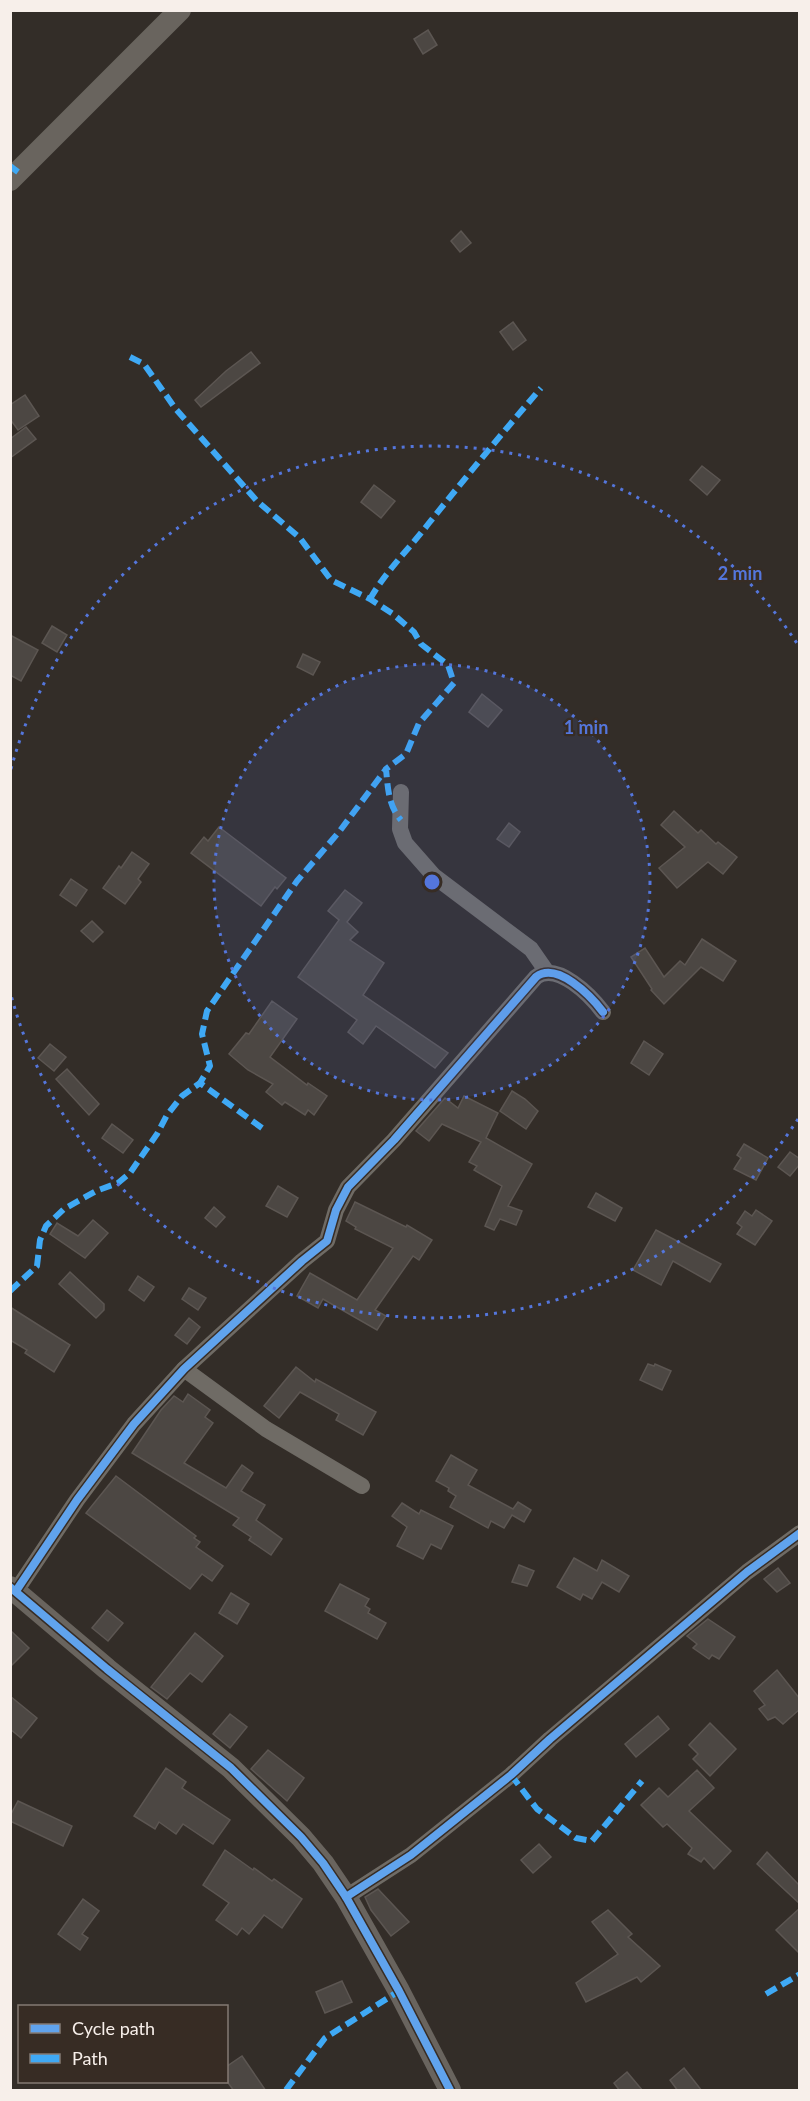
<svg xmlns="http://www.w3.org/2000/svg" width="810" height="2101" font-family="Lato,sans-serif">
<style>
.building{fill:#4c4743;stroke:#5c5652;stroke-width:1.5}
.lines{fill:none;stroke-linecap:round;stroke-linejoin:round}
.street{stroke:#6f6b65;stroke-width:16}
.secondary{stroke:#69645e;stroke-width:22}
.quiet{stroke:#3fa9f5;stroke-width:6;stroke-dasharray:12 6;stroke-linecap:butt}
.cycleway-casing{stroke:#372c24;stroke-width:11}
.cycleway{stroke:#60a3ed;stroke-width:8}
.ring{fill:none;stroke:#5476dc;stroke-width:3;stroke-dasharray:3 6}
.centre{fill:#5476dc;stroke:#372c24;stroke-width:3}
.ring-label{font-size:18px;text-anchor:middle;font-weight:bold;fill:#5476dc;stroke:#372c24;stroke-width:4.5;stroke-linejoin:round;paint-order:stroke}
</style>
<rect width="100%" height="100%" fill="#332d28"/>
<!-- building -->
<g class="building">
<polygon points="428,30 437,45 423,54 414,39"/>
<polygon points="461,231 471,243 460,252 451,241"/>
<polygon points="513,322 526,340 513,350 500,332"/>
<polygon points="251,352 260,363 201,407 195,400 226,371"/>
<polygon points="25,395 39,416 18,430 10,419 10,405"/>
<polygon points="26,427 36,439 10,458 10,439"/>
<polygon points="702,466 720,480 707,495 690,480"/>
<polygon points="374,485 395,501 381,518 361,502"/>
<polygon points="52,626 67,635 57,652 42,643"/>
<polygon points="10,635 38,650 21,681 10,675"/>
<polygon points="303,654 320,662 313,675 297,667"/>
<polygon points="482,694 502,710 488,727 469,712"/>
<polygon points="674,811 698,833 701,830 716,844 718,842 737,857 723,874 708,862 677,888 659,868 685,847 661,825"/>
<polygon points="509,823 520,832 509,847 497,839"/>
<polygon points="219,827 286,878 277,889 275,887 261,906 191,853 204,837 208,841"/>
<polygon points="132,852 149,864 138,879 141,882 125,904 103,888 119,866 121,868"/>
<polygon points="71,879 87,890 76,906 60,895"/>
<polygon points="345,890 362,903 347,922 358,932 350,940 384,963 363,995 448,1053 435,1068 376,1026 363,1044 348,1032 357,1020 298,977 339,920 328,911"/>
<polygon points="92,921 103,932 93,942 81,931"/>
<polygon points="702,939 736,961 723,981 701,967 664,1004 651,990 652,989 631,957 645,948 664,977 680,961 685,965"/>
<polygon points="272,1001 297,1019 270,1057 307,1085 308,1083 327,1096 314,1115 308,1110 305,1115 285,1102 282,1105 266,1092 273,1084 248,1070 229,1054 246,1033 249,1034"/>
<polygon points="644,1041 663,1054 649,1075 631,1063"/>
<polygon points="50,1044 66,1057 54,1071 38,1058"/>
<polygon points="67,1069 99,1104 89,1115 56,1079"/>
<polygon points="512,1091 525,1099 538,1111 526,1129 500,1111"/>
<polygon points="464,1096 498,1113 486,1138 532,1164 508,1206 522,1211 516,1225 500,1219 494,1230 485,1226 502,1186 474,1170 477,1166 469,1162 481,1142 442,1124 429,1141 416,1131 445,1098 458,1108"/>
<polygon points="112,1124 133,1140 123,1153 102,1138"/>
<polygon points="744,1144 768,1158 756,1180 734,1169 741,1158 737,1155"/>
<polygon points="790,1152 800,1159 800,1164 790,1176 778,1167"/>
<polygon points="278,1186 298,1198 287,1217 266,1206"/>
<polygon points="596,1193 622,1208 615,1221 588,1207"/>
<polygon points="355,1202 406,1227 407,1225 432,1240 419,1260 413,1256 375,1310 386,1316 377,1330 323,1299 318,1308 297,1296 310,1273 357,1300 393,1248 355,1229 356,1227 346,1221"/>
<polygon points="214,1207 225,1217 216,1227 205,1218"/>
<polygon points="756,1210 772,1221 755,1245 737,1234 742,1227 737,1223 745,1211 752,1216"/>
<polygon points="93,1220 108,1233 85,1258 50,1234 57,1223 78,1236"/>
<polygon points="656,1230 721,1264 710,1282 673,1261 661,1285 633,1270"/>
<polygon points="70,1272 104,1304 104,1310 96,1318 59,1284"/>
<polygon points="138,1276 154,1287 144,1301 129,1290"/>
<polygon points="189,1288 206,1298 198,1310 182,1299"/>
<polygon points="10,1307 70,1345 54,1372 25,1353 27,1350 10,1340"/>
<polygon points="189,1318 200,1327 187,1344 175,1335"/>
<polygon points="648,1364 654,1366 655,1364 671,1371 662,1390 640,1380"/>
<polygon points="296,1367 315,1382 316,1379 376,1412 363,1435 336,1420 339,1414 300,1392 279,1418 264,1406"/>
<polygon points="188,1394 210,1410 205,1417 213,1423 184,1463 226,1488 242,1465 253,1473 241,1491 265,1505 256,1520 282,1539 271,1555 249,1540 251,1537 233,1525 239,1518 132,1453 161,1410 174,1396 183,1402"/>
<polygon points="451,1455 477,1470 468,1485 513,1509 518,1502 531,1510 524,1522 512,1515 504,1528 491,1521 488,1528 450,1507 456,1496 448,1491 449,1488 436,1481"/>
<polygon points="116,1476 196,1536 194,1538 200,1542 196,1547 223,1566 212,1581 202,1574 190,1589 86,1513"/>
<polygon points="402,1503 419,1514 421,1510 453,1526 441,1549 431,1544 423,1559 397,1546 407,1527 392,1516"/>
<polygon points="574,1558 597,1571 602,1560 629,1576 619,1592 602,1582 592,1599 583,1594 580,1600 557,1587"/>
<polygon points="519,1565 534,1571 527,1586 512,1582"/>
<polygon points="778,1568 790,1583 777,1592 764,1579"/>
<polygon points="340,1584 369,1599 365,1606 370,1609 368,1613 386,1623 377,1639 325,1611"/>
<polygon points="231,1593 249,1604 237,1624 219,1613"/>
<polygon points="107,1610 123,1623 108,1641 92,1628"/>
<polygon points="708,1619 735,1637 719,1659 712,1655 709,1659 693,1648 697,1644 687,1636"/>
<polygon points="10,1630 29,1648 10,1667"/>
<polygon points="195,1633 223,1656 202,1682 190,1673 167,1699 151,1687"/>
<polygon points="777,1670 800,1699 800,1709 783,1724 775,1717 768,1720 759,1709 765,1705 754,1691"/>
<polygon points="10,1696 37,1718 21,1738 10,1729"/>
<polygon points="230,1714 247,1727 230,1748 213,1734"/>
<polygon points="658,1716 669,1729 636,1757 625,1744"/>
<polygon points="710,1723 736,1749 710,1776 693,1759 698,1754 689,1745"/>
<polygon points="268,1750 304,1778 287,1801 251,1769"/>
<polygon points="166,1768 186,1782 182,1788 230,1820 213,1844 183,1824 176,1834 159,1822 155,1829 134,1816"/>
<polygon points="697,1770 714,1788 689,1811 731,1851 714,1869 704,1858 701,1862 688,1854 692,1848 667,1824 663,1827 641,1805 659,1788 668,1797"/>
<polygon points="18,1801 72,1826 63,1846 10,1821 10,1816"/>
<polygon points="539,1844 551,1857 533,1873 521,1860"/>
<polygon points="225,1850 253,1870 254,1868 272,1881 274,1879 302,1899 282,1928 264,1915 249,1934 242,1928 237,1935 216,1920 229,1903 203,1885"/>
<polygon points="767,1852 800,1886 800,1904 757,1864"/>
<polygon points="378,1889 409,1922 391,1936 371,1910 365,1897"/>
<polygon points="83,1899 99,1911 82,1934 88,1938 80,1950 58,1934"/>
<polygon points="800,1908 800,1954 776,1930"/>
<polygon points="608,1910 632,1934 628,1937 660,1966 641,1982 637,1977 586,2002 576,1983 618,1954 592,1922"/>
<polygon points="342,1981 352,2002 325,2013 316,1992"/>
<polygon points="242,2056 266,2091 234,2091 226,2080 226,2067"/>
<polygon points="684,2068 702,2091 678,2091 670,2080"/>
<polygon points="627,2072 643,2091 620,2091 614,2083"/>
</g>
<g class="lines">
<!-- street -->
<g class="street">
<polyline points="401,792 400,829 405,843 434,876 531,949 547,972"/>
<polyline points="184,1369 266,1429 362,1486"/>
<path d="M16 1591 77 1500 134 1424 184 1369 302 1261 327 1241 336 1210 348 1187 394 1140 536 977C557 961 591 996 603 1012"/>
<polyline points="346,1897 411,1855 511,1775 550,1739 747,1572 800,1533"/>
</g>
<!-- secondary -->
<g class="secondary">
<polyline points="10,180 180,10"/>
<polyline points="10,1587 107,1669 231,1768 301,1837 323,1863 346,1897 399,1991 450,2090"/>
</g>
<!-- quiet -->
<g class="quiet">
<polyline points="10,166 18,172"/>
<path d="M130 357 144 364 175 408 257 501 300 538 331 580 370 599 393 614 414 632 421 644 448 665 454 683 419 723 406 754 386 769C388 788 388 805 401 820"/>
<path d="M370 599C386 571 409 549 429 523 466 477 503 432 541 388"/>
<polyline points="262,1128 200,1083 210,1066 202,1034 207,1011 297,881 339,832 386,769"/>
<polyline points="10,1291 37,1266 40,1240 46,1226 64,1209 96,1191 118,1183 130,1173 157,1134 167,1115 182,1096 200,1083"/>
<polyline points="511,1775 537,1809 576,1838 592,1841 642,1781"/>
<polyline points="766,1994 800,1974"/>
<polyline points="286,2090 325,2038 399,1991"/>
</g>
<defs>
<g id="cycleway">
<polyline points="10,1587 107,1669 231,1768 301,1837 323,1863 346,1897 399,1991 450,2090"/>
<path d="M16 1591 77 1500 134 1424 184 1369 302 1261 327 1241 336 1210 348 1187 394 1140 536 977C557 961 591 996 603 1012"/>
<polyline points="346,1897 411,1855 511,1775 550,1739 747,1572 800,1533"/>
</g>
</defs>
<!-- cycleway casing -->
<use href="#cycleway" class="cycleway-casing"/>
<!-- cycleway -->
<use href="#cycleway" class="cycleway"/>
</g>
<!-- distance rings -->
<circle cx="432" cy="882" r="218" fill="#5476dc" fill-opacity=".12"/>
<g class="ring">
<circle cx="432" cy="882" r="218"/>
<path d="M798 1119A436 436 0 0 1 11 995M11 769A436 436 0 0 1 798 645"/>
</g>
<circle cx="432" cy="882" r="9" class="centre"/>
<g class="ring-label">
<text x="740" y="580">2 min</text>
<text x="586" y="734">1 min</text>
</g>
<!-- border -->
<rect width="810" height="2101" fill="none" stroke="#f7efea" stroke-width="24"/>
<!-- legend -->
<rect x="18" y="2005" width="210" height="78" fill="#372c24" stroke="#847a73" stroke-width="1.5"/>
<rect x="30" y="2024" width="30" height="9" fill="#60a3ed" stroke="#847a73" stroke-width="1.5"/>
<text x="72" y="2035" font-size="18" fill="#f7efea">Cycle path</text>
<rect x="30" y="2054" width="30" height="9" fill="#3fa9f5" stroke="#847a73" stroke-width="1.5"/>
<text x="72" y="2065" font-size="18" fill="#f7efea">Path</text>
</svg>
